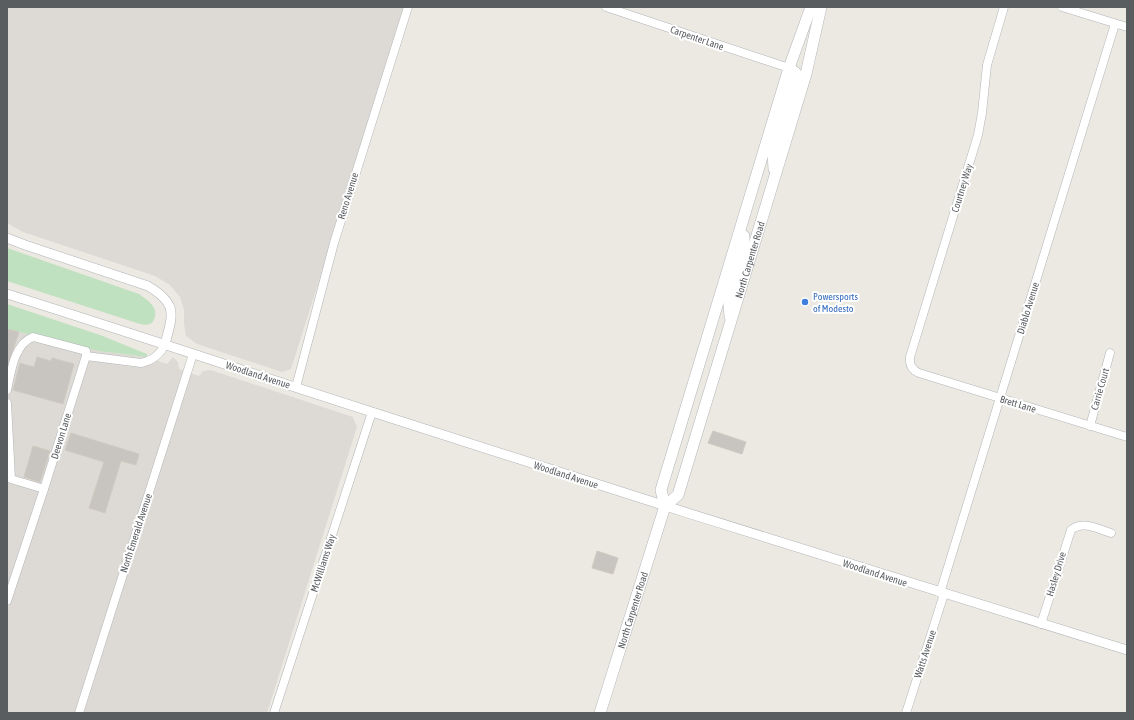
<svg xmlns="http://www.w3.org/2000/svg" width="1134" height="720" font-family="'Asap Condensed',sans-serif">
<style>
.industrial{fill:#dddad5}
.green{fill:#c0e1bf}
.building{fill:#c8c5c0;stroke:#cfcac0}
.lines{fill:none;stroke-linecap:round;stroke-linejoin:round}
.minor-casing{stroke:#b1b4b7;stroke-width:9}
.tertiary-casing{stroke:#b1b4b7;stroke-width:10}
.secondary-casing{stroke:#b3b6ba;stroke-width:12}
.minor{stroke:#fff;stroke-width:8}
.tertiary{stroke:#fff;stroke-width:9}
.secondary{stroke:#fff;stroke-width:11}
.shop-dot{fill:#3f7fe0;stroke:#fff;stroke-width:1.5}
.labels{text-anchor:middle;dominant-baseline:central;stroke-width:4;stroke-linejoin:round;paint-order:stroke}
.street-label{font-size:10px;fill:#595d60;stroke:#fff}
.shop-label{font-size:10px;fill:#366cbe;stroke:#fff;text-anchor:start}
</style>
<rect width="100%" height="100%" fill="#ebe9e1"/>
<!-- industrial -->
<g class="industrial">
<polygon points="7,7 406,7 291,369 282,372 197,344 186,336 184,324 184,310 180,297 170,285 155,276 23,232 7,223"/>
<polygon points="7,329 99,351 147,357 167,364 173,357 178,362 179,369 199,376 203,371 211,370 353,417 357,427 267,713 7,713"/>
</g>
<!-- green -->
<g class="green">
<path d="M7 248 139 294C150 302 161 309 152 323L146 325 140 324 7 281Z"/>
<polygon points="7,304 100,335 147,354 147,357 99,351 7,329"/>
</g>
<!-- building -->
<g class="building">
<polygon points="7,329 19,332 14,347 7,365"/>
<polygon points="37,357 51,361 52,358 74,364 63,404 13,390 20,363 34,367"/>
<polygon points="713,431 746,442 742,454 708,443"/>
<polygon points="71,433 139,454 136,465 121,461 105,513 89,508 104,462 65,450"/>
<polygon points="33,446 50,451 40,482 24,477"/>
<polygon points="597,551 618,558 613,574 592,568"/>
</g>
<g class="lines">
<defs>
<g id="minor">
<polyline points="606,7 789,68"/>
<path d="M1004 7 987 65 982 113 978 135 910 357C909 365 912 370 919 373L1127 437"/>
<polyline points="1062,7 1127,27"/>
<path d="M86 356 141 363C153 360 160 355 165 344"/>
<polyline points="296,387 334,243 408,7"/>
<path d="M7 390C11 372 14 344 33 337L86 351V356L44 489 7 601"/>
<polyline points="7,403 11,479 44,489"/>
<polyline points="1090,426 1110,353"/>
<polyline points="940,593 1115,24"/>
<path d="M1041 624 1071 530C1082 520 1098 529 1111 533"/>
<polyline points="79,713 193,354"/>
<polyline points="274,713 372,412"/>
<polyline points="906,713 944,594"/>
</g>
<g id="tertiary">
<path d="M7 238 25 245 148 286C178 304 173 314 165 344"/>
<path d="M7 294C129 332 250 373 372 412 623 493 875 573 1127 650"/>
</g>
<g id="secondary">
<polyline points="774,169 773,153 796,81 796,73 789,68"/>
<polyline points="730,316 728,295 744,243 744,236 739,233"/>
<polyline points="665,506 661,490 789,68 811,7"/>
<path id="s1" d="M600 713 665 506 678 495 806 74 821 7"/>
</g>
</defs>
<!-- minor casing -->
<use href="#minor" class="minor-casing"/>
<!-- tertiary casing -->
<use href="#tertiary" class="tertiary-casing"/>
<!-- secondary casing -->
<use href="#secondary" class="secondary-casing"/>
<!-- minor -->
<use href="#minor" class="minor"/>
<!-- tertiary -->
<use href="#tertiary" class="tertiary"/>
<!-- secondary -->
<use href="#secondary" class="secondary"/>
</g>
<!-- markers -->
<circle class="shop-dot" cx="805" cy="302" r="4"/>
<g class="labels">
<!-- street labels -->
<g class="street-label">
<text transform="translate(697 38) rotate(19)">Carpenter Lane</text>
<text transform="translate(962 188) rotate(-73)">Courtney Way</text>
<text transform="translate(348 196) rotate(-73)">Reno Avenue</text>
<text stroke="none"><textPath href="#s1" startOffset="480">North Carpenter Road</textPath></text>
<text transform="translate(1028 308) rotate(-73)">Diablo Avenue</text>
<text transform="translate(258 375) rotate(18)">Woodland Avenue</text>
<text transform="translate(1100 389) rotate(-74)">Carrie Court</text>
<text transform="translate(1018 404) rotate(17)">Brett Lane</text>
<text transform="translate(61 436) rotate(-73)">Deevon Lane</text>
<text transform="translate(566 475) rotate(18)">Woodland Avenue</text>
<text transform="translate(136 533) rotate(-72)">North Emerald Avenue</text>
<text transform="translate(323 563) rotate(-72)">McWilliams Way</text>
<text transform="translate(875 573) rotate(18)">Woodland Avenue</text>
<text transform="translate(1056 574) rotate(-73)">Hasley Drive</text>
<text stroke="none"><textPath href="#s1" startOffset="108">North Carpenter Road</textPath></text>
<text transform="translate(925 654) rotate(-72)">Watts Avenue</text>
</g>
<!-- shop labels -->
<g class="shop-label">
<text x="813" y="296">Powersports<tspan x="813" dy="12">of Modesto</tspan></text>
</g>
</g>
<!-- border -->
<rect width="1134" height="720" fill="none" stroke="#595d60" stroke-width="16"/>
</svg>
